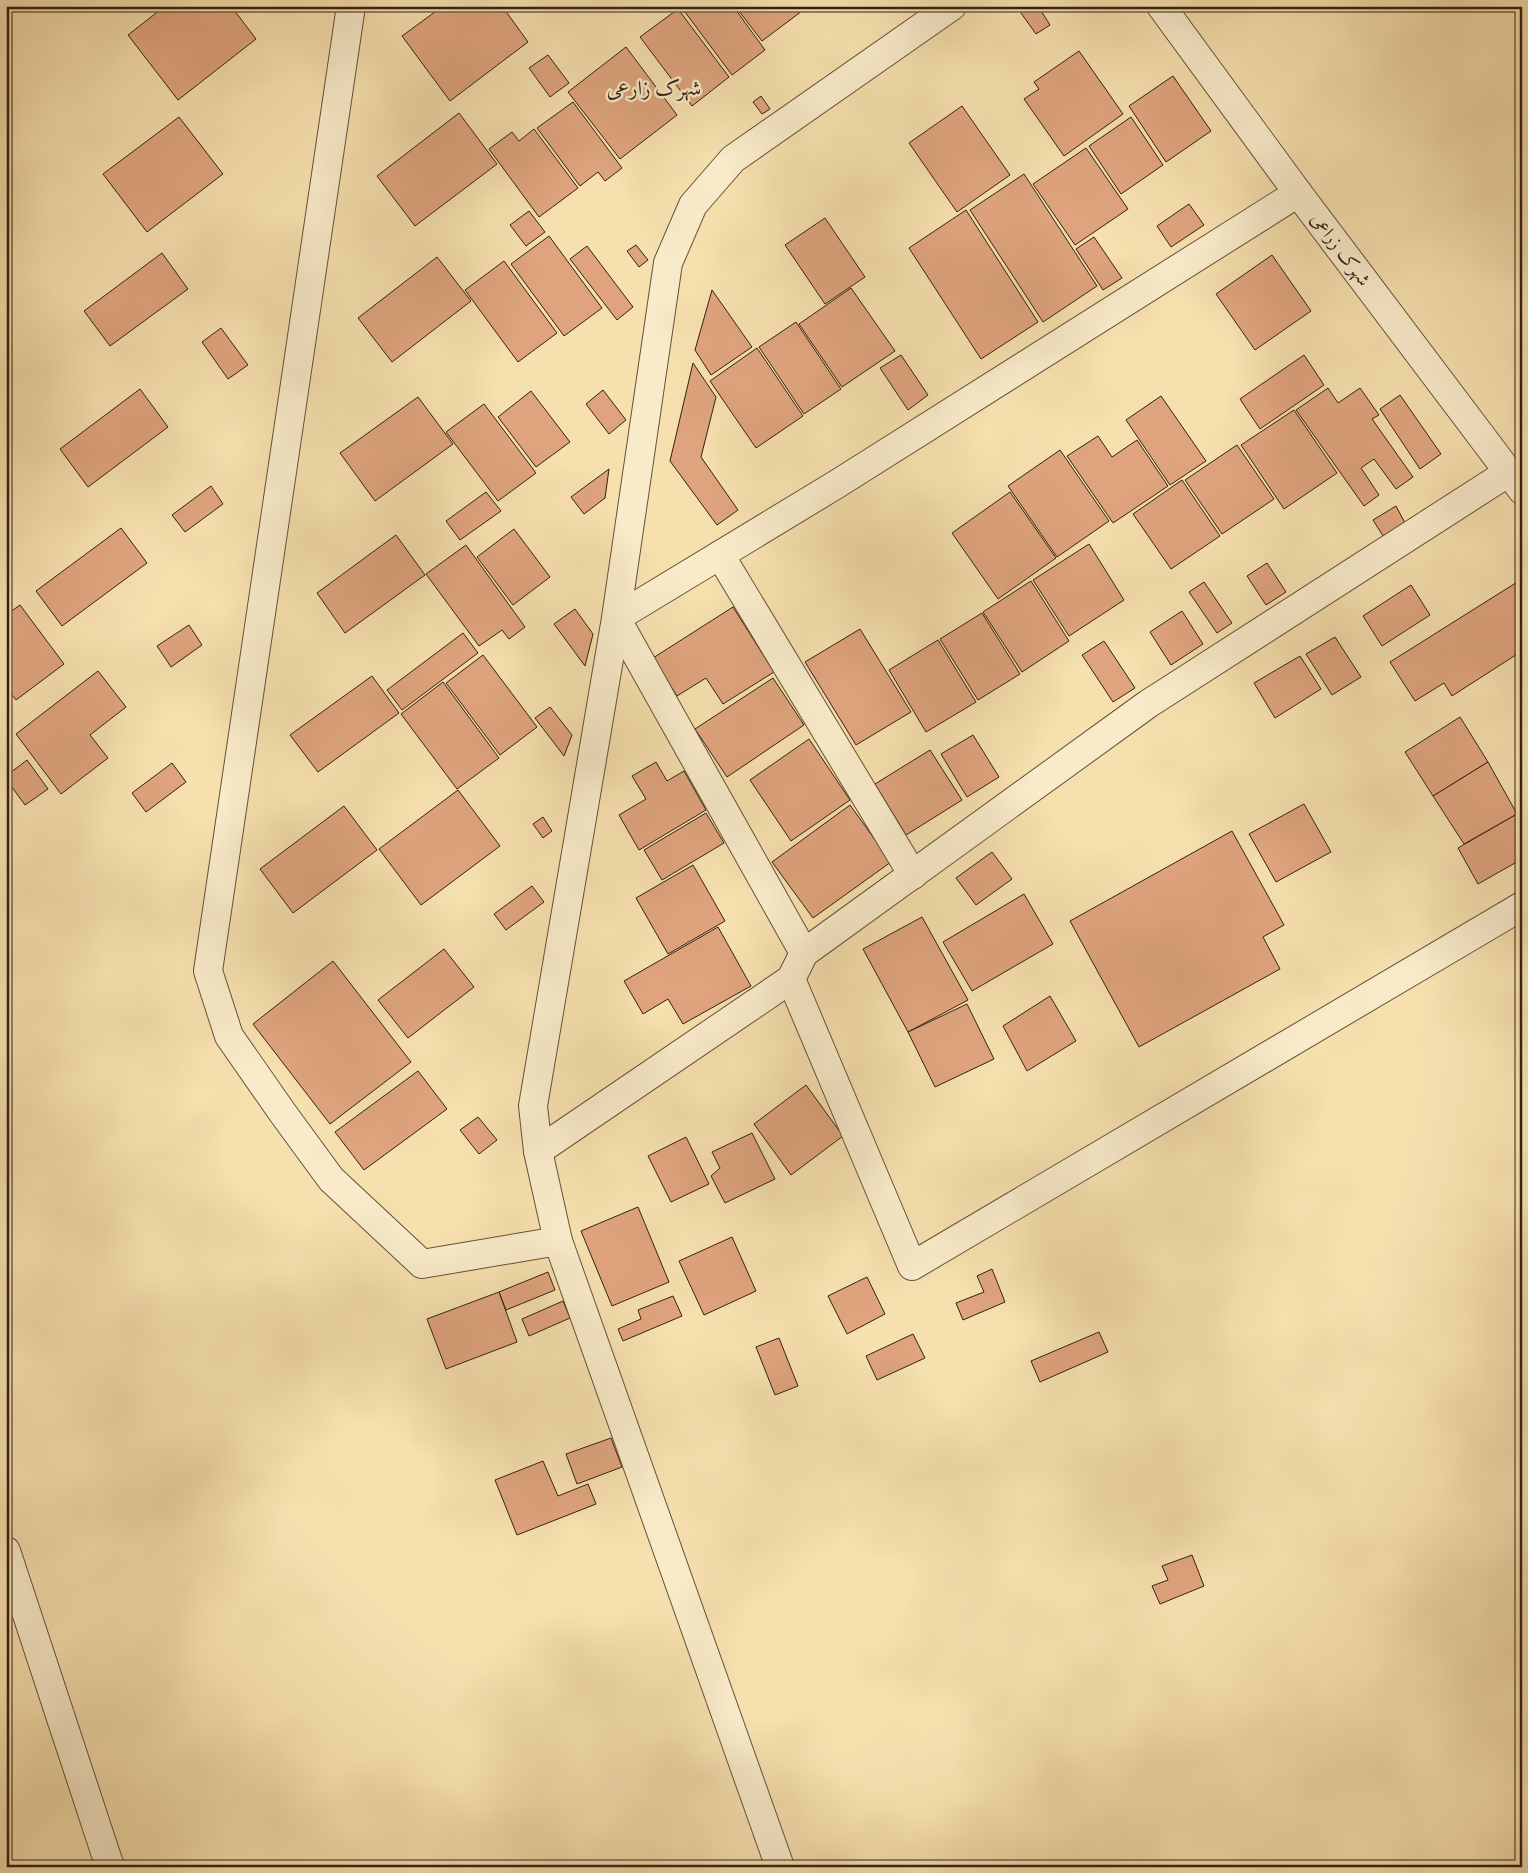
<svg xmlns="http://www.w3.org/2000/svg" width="1528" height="1873" font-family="'IM FELL Great Primer',Amiri,serif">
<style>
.building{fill:#dfa47d;stroke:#332112}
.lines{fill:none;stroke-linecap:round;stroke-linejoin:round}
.minor-casing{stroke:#645139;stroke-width:30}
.minor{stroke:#f9ebca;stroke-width:28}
.labels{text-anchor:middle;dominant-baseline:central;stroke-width:5;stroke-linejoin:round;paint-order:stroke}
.street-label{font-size:19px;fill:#332112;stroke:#f9ebca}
.quarter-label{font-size:21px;fill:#332112;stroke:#f9ebca}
</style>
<rect width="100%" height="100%" fill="#f6e0ae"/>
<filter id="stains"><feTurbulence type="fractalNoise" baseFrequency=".004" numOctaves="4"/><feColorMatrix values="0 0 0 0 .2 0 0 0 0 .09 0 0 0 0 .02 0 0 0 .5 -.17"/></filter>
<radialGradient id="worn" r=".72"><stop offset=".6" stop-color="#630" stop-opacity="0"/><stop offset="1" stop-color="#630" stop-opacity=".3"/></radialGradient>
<!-- building -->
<g class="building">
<polygon points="165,6 231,6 256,39 178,100 128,35"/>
<polygon points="443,6 502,6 528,42 450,101 402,36"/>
<polygon points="684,6 733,6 765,50 732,75 682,8"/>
<polygon points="735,6 798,6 802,11 762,41"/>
<polygon points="1016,6 1038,6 1050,25 1036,34"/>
<polygon points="678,9 729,77 692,106 640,37"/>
<polygon points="626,47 677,115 620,159 568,92"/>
<polygon points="1079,51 1123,114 1064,156 1024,99 1039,89 1034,82"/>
<polygon points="548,55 569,83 550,97 529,68"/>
<polygon points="1173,76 1211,131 1166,162 1129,106"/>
<polygon points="761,96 770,109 762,114 753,102"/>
<polygon points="573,102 622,168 605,181 598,172 580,186 537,128"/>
<polygon points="962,106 1010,175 957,212 909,143"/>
<polygon points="459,113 497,164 415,226 377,176"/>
<polygon points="179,117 223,174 147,232 103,174"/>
<polygon points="1131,117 1163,165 1121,194 1089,146"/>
<polygon points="534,129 578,188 539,217 489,149 512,132 519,141"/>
<polygon points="1086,148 1128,209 1075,245 1033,184"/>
<polygon points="1024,174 1097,286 1043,322 970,210"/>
<polygon points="1189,204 1204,225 1171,247 1157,226"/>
<polygon points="966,210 1038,322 981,359 909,248"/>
<polygon points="529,211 545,232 526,246 510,225"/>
<polygon points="825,218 865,277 825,304 785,245"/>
<polygon points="549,236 602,308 564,336 511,264"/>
<polygon points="1094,237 1122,278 1103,290 1076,249"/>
<polygon points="636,245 648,260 639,267 627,251"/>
<polygon points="587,246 633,307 617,320 570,259"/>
<polygon points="162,253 188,289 110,346 84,311"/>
<polygon points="1272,255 1311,311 1255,350 1216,294"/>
<polygon points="437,257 471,301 392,362 358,318"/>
<polygon points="504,261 557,333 518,362 465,290"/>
<polygon points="851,288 895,351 842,387 799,324"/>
<polygon points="712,290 752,347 711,375 695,350"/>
<polygon points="796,322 841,389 804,414 759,347"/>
<polygon points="221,328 248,365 228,379 202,342"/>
<polygon points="757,348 803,416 756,448 710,381"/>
<polygon points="901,355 928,395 908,410 880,368"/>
<polygon points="1304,355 1324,385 1260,429 1240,399"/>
<polygon points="693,363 716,397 701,457 738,510 717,525 670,461"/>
<polygon points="1328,388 1338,403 1360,388 1379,415 1372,419 1413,477 1396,489 1374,459 1361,468 1379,495 1364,506 1296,410"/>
<polygon points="140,389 168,427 88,487 60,449"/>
<polygon points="603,390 626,420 609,434 586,404"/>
<polygon points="531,391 570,442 536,467 498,417"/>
<polygon points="1400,395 1441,454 1420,469 1380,409"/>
<polygon points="1161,396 1206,461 1170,485 1126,420"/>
<polygon points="418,397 453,444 375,501 340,453"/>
<polygon points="484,404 536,473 498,501 446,432"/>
<polygon points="1294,410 1337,473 1284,509 1241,445"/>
<polygon points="1098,436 1112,457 1137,440 1168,486 1113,523 1067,456"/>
<polygon points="1237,445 1274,499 1222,534 1185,480"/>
<polygon points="1060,450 1109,521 1057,557 1008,486"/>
<polygon points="609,469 605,498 584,514 571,497"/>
<polygon points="1182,480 1220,536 1171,569 1133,514"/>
<polygon points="211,486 223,504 185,532 172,515"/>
<polygon points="486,492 501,511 460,540 446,521"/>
<polygon points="1010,492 1056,558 998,599 952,533"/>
<polygon points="1396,506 1405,523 1383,536 1373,520"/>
<polygon points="121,528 147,563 62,626 36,591"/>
<polygon points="514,529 550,577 513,605 477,557"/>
<polygon points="396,535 425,575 345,633 317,593"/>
<polygon points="1089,544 1124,600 1069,636 1033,580"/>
<polygon points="466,545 525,627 509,639 502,630 479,646 426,574"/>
<polygon points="1267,563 1286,592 1266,605 1247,576"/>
<polygon points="1522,579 1522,651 1452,696 1444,683 1415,701 1390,662"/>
<polygon points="1031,581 1069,641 1022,672 983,612"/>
<polygon points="1204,582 1232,623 1217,633 1189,592"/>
<polygon points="1411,585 1430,615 1382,646 1363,616"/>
<polygon points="20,605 64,664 16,700 6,687 6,615"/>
<polygon points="733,607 774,672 723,704 706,678 677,696 653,658"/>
<polygon points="575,609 593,634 585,666 554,624"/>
<polygon points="1182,611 1203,644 1171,665 1150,632"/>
<polygon points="982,613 1020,674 978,700 940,639"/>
<polygon points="189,625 202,645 171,667 157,646"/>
<polygon points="860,629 911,712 856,745 805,662"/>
<polygon points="463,633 478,653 402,710 387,690"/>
<polygon points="1335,637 1361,677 1332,695 1306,654"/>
<polygon points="938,640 976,702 926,732 889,670"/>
<polygon points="1104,641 1135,688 1113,702 1082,655"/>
<polygon points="483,655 537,727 500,755 446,683"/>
<polygon points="1300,656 1321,689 1275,718 1254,683"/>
<polygon points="98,671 126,707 90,735 108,758 61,794 16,734"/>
<polygon points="372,676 399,713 318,772 290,735"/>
<polygon points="773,678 804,725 727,777 695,729"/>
<polygon points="443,682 499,758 457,789 401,714"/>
<polygon points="550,707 572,735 564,756 535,718"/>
<polygon points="1460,717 1488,762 1433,796 1405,752"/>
<polygon points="973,735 999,777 967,797 941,754"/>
<polygon points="809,739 850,800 791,841 750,780"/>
<polygon points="930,750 962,800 906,835 875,784"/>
<polygon points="27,760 48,789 25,805 6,779 6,776"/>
<polygon points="656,762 667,781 684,771 706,810 639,850 619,815 646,799 632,776"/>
<polygon points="1488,762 1517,814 1464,844 1433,796"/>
<polygon points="172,763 186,782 146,812 132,793"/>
<polygon points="458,790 500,846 421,905 379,849"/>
<polygon points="1304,804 1331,852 1276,882 1249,834"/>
<polygon points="850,805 891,862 813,918 772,862"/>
<polygon points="344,806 377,850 293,913 260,869"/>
<polygon points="706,813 724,843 662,880 644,850"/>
<polygon points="1517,814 1522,822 1522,859 1478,884 1458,848"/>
<polygon points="543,817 552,831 543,838 533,824"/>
<polygon points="1232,831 1284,925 1263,937 1280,969 1139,1047 1070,921"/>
<polygon points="992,852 1012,879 976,905 956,878"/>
<polygon points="693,865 725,921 668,954 636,898"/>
<polygon points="532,886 544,902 506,930 494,914"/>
<polygon points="1024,894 1053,944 972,991 943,942"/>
<polygon points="922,917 968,1000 908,1032 863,949"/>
<polygon points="718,927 751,986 683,1024 668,999 643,1014 624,981"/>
<polygon points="444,949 474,987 408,1038 378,1000"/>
<polygon points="333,961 411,1062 330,1124 253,1024"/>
<polygon points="1050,996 1076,1041 1027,1071 1003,1026"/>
<polygon points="967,1004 994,1059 935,1087 908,1032"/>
<polygon points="418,1071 447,1109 364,1170 335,1132"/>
<polygon points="806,1085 843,1136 791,1175 754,1124"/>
<polygon points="478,1117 497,1140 479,1154 460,1130"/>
<polygon points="752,1133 775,1179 725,1203 711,1176 720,1168 712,1152"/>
<polygon points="686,1137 709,1184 671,1202 648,1156"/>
<polygon points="638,1207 669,1282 612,1306 581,1231"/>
<polygon points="732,1237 756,1291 704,1315 679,1261"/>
<polygon points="992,1269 1005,1302 963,1320 956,1303 984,1292 977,1276"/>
<polygon points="548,1272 555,1290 506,1310 499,1292"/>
<polygon points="867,1277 885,1314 847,1334 828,1296"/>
<polygon points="499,1292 517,1342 446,1369 427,1319"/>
<polygon points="673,1296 682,1316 623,1341 618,1329 641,1319 638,1310"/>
<polygon points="563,1301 570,1318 529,1336 522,1319"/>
<polygon points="1099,1332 1108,1352 1040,1382 1031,1361"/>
<polygon points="913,1334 925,1358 877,1380 866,1356"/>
<polygon points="779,1338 798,1386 775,1395 756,1347"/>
<polygon points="611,1438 622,1467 577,1484 566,1454"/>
<polygon points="543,1461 558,1496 588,1484 596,1504 517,1535 495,1480"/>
<polygon points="1192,1555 1204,1586 1160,1604 1152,1586 1168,1580 1162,1566"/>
</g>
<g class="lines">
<defs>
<g id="minor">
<polyline points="351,6 208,971 229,1036 282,1112 331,1179 422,1264 558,1241 538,1151 533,1106 616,618 668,263 693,205 733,159 952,6"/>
<polyline points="1161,6 1298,193 1522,490"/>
<polyline points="720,555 913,875"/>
<polyline points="804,953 616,618 837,484 1298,193"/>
<polyline points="791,979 912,1266 1522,906"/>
<polyline points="538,1151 791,979 804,953 1148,704 1509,472"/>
<polyline points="558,1241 780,1867"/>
<polyline points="6,1551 110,1867"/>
</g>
</defs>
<!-- minor casing -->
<use href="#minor" class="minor-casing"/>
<!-- minor -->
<use href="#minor" class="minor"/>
</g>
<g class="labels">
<!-- street labels -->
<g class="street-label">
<text transform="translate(1341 249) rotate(53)">شهرک زراعی</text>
</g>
<!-- quarter labels -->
<g class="quarter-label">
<text x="654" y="88">شهرک زارعی</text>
</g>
</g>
<!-- margin -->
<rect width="1528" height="1873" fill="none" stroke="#f6e0ae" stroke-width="25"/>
<rect x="8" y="8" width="1513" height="1858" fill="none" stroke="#332112" stroke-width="2.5"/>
<rect x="12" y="12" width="1503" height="1848" fill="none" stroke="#332112"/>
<rect width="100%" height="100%" filter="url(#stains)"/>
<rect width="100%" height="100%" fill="url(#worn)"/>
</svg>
